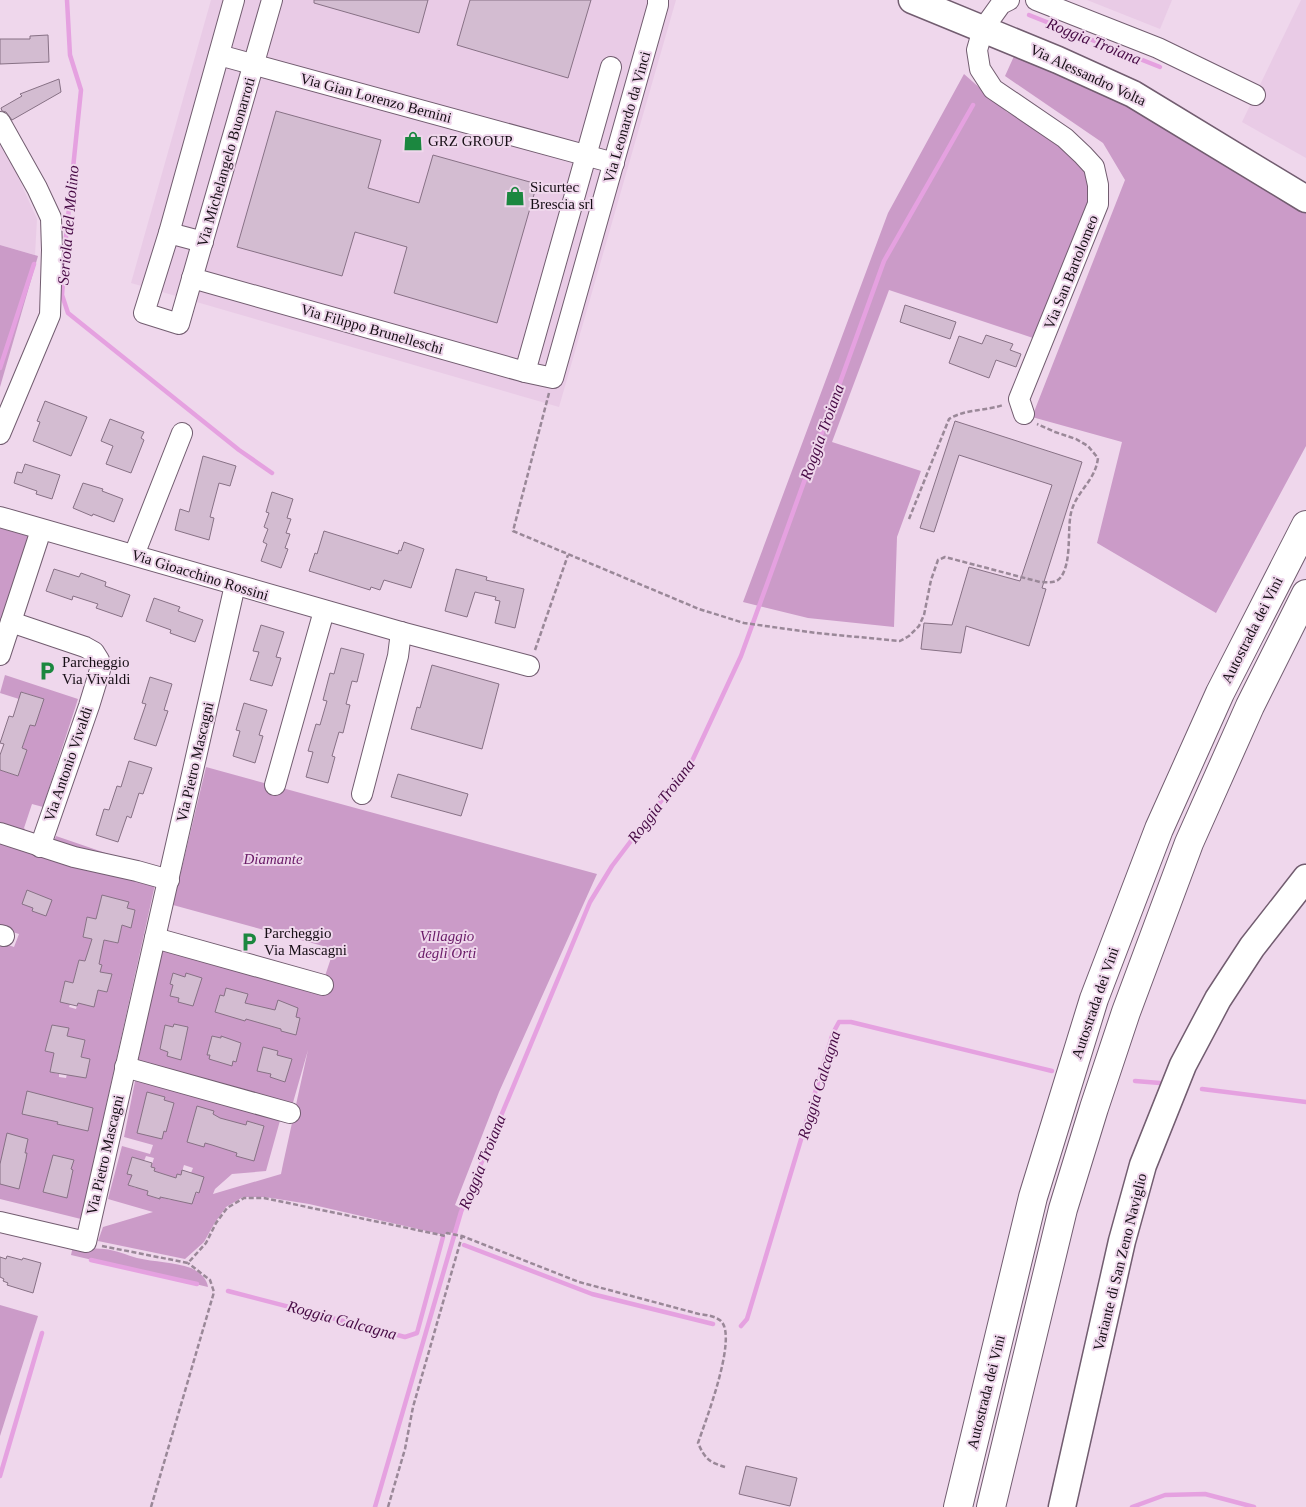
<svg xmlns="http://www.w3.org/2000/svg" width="1306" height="1507" font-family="Georgia,serif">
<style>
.built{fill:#e9cbe6}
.green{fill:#cb9bc8;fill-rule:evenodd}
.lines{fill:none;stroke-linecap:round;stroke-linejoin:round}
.stream{stroke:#e5a1e0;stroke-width:4.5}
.building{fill:#d3bcd1;stroke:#877185}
.minor-casing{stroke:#725d70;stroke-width:22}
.major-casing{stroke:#725d70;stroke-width:29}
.highway-casing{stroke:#725d70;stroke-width:30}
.path{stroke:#9a8898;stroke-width:2.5;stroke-dasharray:5 2.5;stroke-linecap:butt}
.minor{stroke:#fff;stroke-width:20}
.major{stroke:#fff;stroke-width:26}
.highway{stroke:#fff;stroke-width:28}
.labels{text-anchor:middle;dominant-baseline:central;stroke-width:4;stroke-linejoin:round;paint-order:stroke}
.street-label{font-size:15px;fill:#160e15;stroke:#efd7ec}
.poi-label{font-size:15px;fill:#160e15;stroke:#efd7ec;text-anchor:start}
.park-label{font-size:15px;font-style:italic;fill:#691a67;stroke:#efd7ec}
.water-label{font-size:16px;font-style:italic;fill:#470a45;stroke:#efd7ec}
</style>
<rect width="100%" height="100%" fill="#efd7ec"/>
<!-- built -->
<g class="built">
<polygon points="211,0 676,0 559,407 131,283"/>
<polygon points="1087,0 1172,0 1160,29"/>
<polygon points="1301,0 1306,0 1306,158 1242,122"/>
<polygon points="0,137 37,219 35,255 0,245"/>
</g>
<!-- green -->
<g class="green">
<polygon points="1015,54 1129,106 1306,212 1306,446 1216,613 1097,543 1122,442 1032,417 1125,180 1103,143 1005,76"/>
<polygon points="964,74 1007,112 1059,142 1084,167 1088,179 1089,202 1033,338 889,290 832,442 921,471 897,537 894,627 808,618 743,602 888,213"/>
<polygon points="0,245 38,256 0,387"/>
<polygon points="0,528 28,536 29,542 0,628"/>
<polygon points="5,675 78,699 43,807 32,804 24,828 26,831 0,830 0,770 18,776 27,750 22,748 30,725 44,699 22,692 19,699 0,693"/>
<path d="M206 767 597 874 499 1092 455 1205 461 1208 453 1233 447 1232 444 1235 309 1204 265 1197H243L226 1207 214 1224 204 1242 185 1259 98 1241 103 1227 153 1212 108 1199 122 1146 150 1154 153 1145 124 1137 136 1076 281 1117 266 1171 232 1174 215 1189 213 1194 281 1174 283 1164 308 1050 292 1106 138 1062 162 949 325 976 334 949 173 905ZM146 1156 154 1158 151 1167 155 1168 154 1171 176 1178 177 1174 181 1175 184 1165 193 1168 191 1173 199 1193 173 1195 171 1200 160 1197 159 1199 147 1195 149 1187 138 1184 136 1188 128 1185 132 1175 127 1173 132 1157 144 1161Z"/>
<path d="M0 835 49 852 56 836 158 871 81 1219 0 1199V942L14 947 19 934 0 928ZM102 896 129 902 127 908 135 910 131 927 122 925 118 943 104 940 103 944 91 942 92 939 83 937 87 917 96 919ZM79 960 102 965 100 972 112 974 107 992 98 990 78 1003 76 1009 69 1007 70 1004 60 1001 65 981 73 983ZM52 1025 68 1028 67 1036 85 1040 81 1057 90 1060 86 1078 67 1074 66 1078 59 1077V1074L50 1072 54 1053 45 1051Z"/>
<path d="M73 1246C83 1248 93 1248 104 1249 116 1250 126 1255 137 1258 154 1262 174 1262 191 1268 198 1271 207 1278 208 1287L71 1255Z"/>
<polygon points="0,1305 38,1316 0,1436"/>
</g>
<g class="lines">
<!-- stream -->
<g class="stream">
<polyline points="67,0 70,55 81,90 66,237 62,295 68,313 239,450 272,473"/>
<polyline points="1029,15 1160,67"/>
<polyline points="0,368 34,264"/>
<polyline points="1135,1081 1160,1083"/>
<polyline points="1202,1089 1306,1102"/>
<polyline points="464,1245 592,1294 713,1324"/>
<polyline points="91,1260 197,1284"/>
<polyline points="228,1291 405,1337 417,1333 443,1237"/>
<polyline points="741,1326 747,1319 833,1033 839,1022 851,1022 1052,1071"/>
<polyline points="0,1476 42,1333"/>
<polyline points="375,1507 461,1212 590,902 612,866 693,759 741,656 884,261 973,105"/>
<polyline points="1132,1507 1165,1495 1205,1494 1254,1507"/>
</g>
</g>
<!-- building -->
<g class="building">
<polygon points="314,0 428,0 419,33 314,3"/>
<polygon points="470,0 591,0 568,78 457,45"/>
<polygon points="48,35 49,62 0,64 0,39 30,39 30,36"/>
<polygon points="59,79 61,92 12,120 6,112 2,111 1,108 22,96 20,94"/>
<polygon points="276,111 381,140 368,188 419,203 433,155 537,184 497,323 394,293 407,247 355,232 342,276 237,247"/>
<polygon points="905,305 956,322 950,339 900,322"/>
<polygon points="986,335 1013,344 1010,350 1021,354 1016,367 996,360 989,378 949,363 959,336 982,344"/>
<polygon points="45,401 87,417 71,456 33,441 40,422 37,421"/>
<polygon points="110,419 144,432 141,438 144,440 131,473 106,464 113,446 101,441"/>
<polygon points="955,421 1082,462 1042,588 1046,589 1029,646 966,626 961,653 921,649 924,623 952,625 969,567 1020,581 1052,485 959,455 934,532 920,528"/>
<polygon points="203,456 236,466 230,486 219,483 210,517 214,518 209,540 175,530 180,509 189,512"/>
<polygon points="25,464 60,475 52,499 36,494 37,491 14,483 17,472 22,473"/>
<polygon points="83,483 103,489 102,491 123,499 114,522 93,514 92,516 73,508"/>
<polygon points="272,492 293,499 287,518 291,519 286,533 290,534 285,548 288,549 281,568 261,561 267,544 263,542 268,529 264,527 269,513 266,512"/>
<polygon points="324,531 398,554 399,550 401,551 404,542 424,549 411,588 384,580 380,590 371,587 370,590 309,571 315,553 317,554"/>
<polygon points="54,569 79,577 81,573 106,582 105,586 130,595 122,617 96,608 98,604 73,596 72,600 46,591"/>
<polygon points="456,569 487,577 486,580 524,589 515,628 495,623 500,601 495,600 496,597 475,592 467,617 445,611"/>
<polygon points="154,598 180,607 178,611 203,620 195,642 170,633 171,630 146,621"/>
<polygon points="261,625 284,632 276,657 281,658 272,686 250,680 259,652 253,651"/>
<polygon points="341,648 364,654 357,682 352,681 346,704 350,705 343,733 339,732 332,756 335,757 328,783 306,777 313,752 308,751 316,724 320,725 327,701 323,700 330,673 334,674"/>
<polygon points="432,665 499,684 482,749 411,729 417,707 420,708"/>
<polygon points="150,677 172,684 164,710 168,711 156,746 134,739 146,704 142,703"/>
<polygon points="21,692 44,699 35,726 30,725 22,748 27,750 18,776 0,770 0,755 4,744 0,743 9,716 13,717"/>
<polygon points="244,703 267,710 259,735 263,736 255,763 233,756 240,731 236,730"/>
<polygon points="129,761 152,768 143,794 139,793 131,818 127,816 118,842 96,835 104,809 109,810 117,786 121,787"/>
<polygon points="398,774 468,794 461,816 391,797"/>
<polygon points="27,890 52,900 46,916 32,911 33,908 22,904"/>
<polygon points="102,895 129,902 127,908 135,910 131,928 122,925 118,943 104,940 99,964 102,965 100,972 112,974 107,992 98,990 94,1007 78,1003 77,1006 60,1002 65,981 73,983 79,960 85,961 92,939 83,937 87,917 96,919"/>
<polygon points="173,973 185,977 186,973 202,978 193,1006 178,1002 179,998 170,996 173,985 170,984"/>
<polygon points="226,988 248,994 245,1003 275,1010 278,1000 298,1008 296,1017 300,1018 296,1035 281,1031 281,1029 246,1019 245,1021 215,1012 220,995 224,996"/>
<polygon points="174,1024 188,1027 181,1060 167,1056 168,1052 160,1049 165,1025 173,1027"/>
<polygon points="52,1025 69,1028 67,1036 85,1040 81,1057 90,1059 86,1078 50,1072 54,1053 45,1051"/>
<polygon points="212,1036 221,1038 221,1036 241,1043 236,1062 233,1061 232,1066 209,1059 210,1055 207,1055"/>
<polygon points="263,1047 278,1051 277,1055 292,1059 285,1082 270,1077 271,1074 257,1071"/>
<polygon points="27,1091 93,1108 88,1131 57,1124 58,1122 22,1114"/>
<polygon points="147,1092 165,1097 164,1100 174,1103 166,1132 164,1131 162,1139 137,1133"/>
<polygon points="197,1106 214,1111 213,1114 220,1118 246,1125 247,1121 264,1126 254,1161 236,1156 237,1153 212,1145 205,1143 204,1147 187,1142"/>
<polygon points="7,1133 28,1139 25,1153 27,1153 26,1159 19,1189 0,1184 0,1164"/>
<polygon points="53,1155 74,1160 71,1169 73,1170 67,1198 43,1192"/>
<polygon points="132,1157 152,1163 151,1167 155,1168 154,1171 176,1178 177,1174 181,1175 182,1170 204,1177 199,1193 196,1192 192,1204 160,1197 160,1199 147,1195 148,1191 128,1185 132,1175 127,1174"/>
<polygon points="7,1256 22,1260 23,1258 41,1263 33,1293 7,1285 8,1283 3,1281 4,1279 0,1277 0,1257 6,1259"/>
<polygon points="746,1466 797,1478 790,1506 739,1494"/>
</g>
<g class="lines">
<defs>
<g id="minor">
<polyline points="234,0 169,233 144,313 179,324 272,0"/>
<polyline points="1009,0 1001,4 983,29 977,50 980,69 993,89 1065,138 1083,155 1094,167 1098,185 1098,204 1019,399 1024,414"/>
<polyline points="1036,0 1158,48 1255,95"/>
<polyline points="219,55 614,163"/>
<polyline points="0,122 37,188 51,218 52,250 50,315 0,434"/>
<polyline points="169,233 203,242"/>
<polyline points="192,278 525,372 553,378 658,5 658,0"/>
<polyline points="525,372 611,67"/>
<polyline points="0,517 401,632 529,666"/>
<polyline points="134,555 182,433"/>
<polyline points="11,622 85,647 94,652 99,660 100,670 89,706 40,847"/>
<polyline points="0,655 41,530"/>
<polyline points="275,785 324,611"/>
<polyline points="362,794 398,656 401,632"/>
<polyline points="0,833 74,857 137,871 169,880"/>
<polyline points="0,935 4,936"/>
<polyline points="155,938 323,985"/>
<polyline points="125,1067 290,1113"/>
<polyline points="0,1222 86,1242 235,585"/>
</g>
<g id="major">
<polyline points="912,0 1058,60 1133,94 1306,199"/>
<polyline points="1062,1507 1122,1241 1143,1165 1183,1065 1218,999 1252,947 1306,878"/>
</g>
<g id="highway">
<polyline points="958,1507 1033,1197 1094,999 1159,829 1220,693 1306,525"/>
<polyline points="991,1507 1063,1209 1094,1108 1126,1012 1189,843 1250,706 1306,594"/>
</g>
</defs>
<!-- minor casing -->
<use href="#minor" class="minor-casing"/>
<!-- major casing -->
<use href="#major" class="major-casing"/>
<!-- highway casing -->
<use href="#highway" class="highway-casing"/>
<!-- path -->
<g class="path">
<path d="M549 393 513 531 699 609 744 623 816 633 900 641 909 636 919 626 924 615 931 580 938 560 945 557 1040 582C1048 582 1056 584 1061 577 1072 561 1067 531 1071 513 1076 491 1095 482 1098 458L1088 446 1076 439 1055 432 1037 424"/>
<path d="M909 519 949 419C965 409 986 411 1003 405"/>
<polyline points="535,650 568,555"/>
<path d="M102 1246 188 1263 206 1243 216 1223 227 1208 244 1198H264L441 1235 445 1236 447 1233 462 1236 579 1282 699 1314C707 1315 715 1316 721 1321 738 1338 705 1422 698 1443 705 1459 709 1462 725 1467"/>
<polyline points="151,1507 214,1292 210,1280 188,1263"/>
<polyline points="388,1507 405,1449 413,1407 462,1236"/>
</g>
<!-- minor -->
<use href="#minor" class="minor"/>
<!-- major -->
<use href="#major" class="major"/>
<!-- highway -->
<use href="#highway" class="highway"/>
</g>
<!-- icons -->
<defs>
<symbol id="shop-bare" viewBox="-9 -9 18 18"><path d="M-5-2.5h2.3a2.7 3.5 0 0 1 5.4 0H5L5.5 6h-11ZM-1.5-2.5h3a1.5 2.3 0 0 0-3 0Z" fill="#1b873f" stroke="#efd7ec" stroke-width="2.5" paint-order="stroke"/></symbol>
<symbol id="parking-bare" viewBox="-9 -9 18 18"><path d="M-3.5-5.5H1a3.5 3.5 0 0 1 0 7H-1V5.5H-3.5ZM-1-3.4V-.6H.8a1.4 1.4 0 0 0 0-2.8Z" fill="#1b873f" stroke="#efd7ec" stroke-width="2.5" paint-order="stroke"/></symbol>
</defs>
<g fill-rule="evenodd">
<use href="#shop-bare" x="399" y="127" width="28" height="28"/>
<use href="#shop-bare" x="501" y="182" width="28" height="28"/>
<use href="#parking-bare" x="33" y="657" width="28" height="28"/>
<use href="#parking-bare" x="235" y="928" width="28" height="28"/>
</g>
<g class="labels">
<!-- street labels -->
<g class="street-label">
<text transform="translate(1088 75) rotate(25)">Via Alessandro Volta</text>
<text transform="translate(376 98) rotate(15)">Via Gian Lorenzo Bernini</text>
<text transform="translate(627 117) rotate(-74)">Via Leonardo da Vinci</text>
<text transform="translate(226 162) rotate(-74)">Via Michelangelo Buonarroti</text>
<text transform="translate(1071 272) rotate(-68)">Via San Bartolomeo</text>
<text transform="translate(372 329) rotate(16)">Via Filippo Brunelleschi</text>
<text transform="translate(200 575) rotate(17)">Via Gioacchino Rossini</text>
<text transform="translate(1252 630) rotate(-63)">Autostrada dei Vini</text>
<text transform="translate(195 762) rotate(-77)">Via Pietro Mascagni</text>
<text transform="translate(68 764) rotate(-71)">Via Antonio Vivaldi</text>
<text transform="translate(1095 1003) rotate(-71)">Autostrada dei Vini</text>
<text transform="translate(105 1155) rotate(-77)">Via Pietro Mascagni</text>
<text transform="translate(1120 1262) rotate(-76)">Variante di San Zeno Naviglio</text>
<text transform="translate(986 1392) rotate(-76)">Autostrada dei Vini</text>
</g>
<!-- poi labels -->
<g class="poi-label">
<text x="428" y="141">GRZ GROUP</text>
<text x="530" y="187">Sicurtec<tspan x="530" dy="17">Brescia srl</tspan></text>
<text x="62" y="662">Parcheggio<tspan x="62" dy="17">Via Vivaldi</tspan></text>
<text x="264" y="933">Parcheggio<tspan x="264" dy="17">Via Mascagni</tspan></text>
</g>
<!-- park labels -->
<g class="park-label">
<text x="273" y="859">Diamante</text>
<text x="447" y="936">Villaggio<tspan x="447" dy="17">degli Orti</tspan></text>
</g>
<!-- water labels -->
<g class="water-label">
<text transform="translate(1094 41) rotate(22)">Roggia Troiana</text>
<text transform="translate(68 225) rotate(-85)">Seriola del Molino</text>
<text transform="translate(822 432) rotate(-70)">Roggia Troiana</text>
<text transform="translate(661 801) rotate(-53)">Roggia Troiana</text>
<text transform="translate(819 1085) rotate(-73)">Roggia Calcagna</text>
<text transform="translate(482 1162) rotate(-68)">Roggia Troiana</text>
<text transform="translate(342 1320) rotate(15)">Roggia Calcagna</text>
</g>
</g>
</svg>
